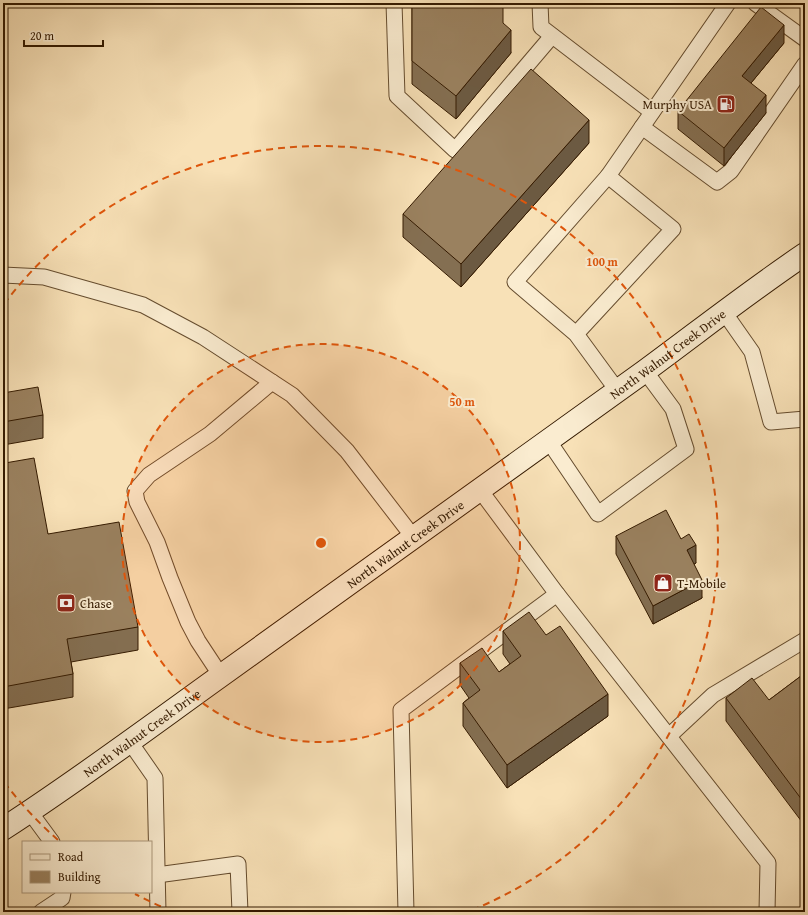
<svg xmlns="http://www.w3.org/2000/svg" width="808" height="915" font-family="'Gentium Book Plus',serif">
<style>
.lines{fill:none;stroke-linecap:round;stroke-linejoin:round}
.service-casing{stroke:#654c2e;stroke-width:17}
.secondary-casing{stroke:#341a00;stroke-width:24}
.service{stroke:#faecd0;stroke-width:15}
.secondary{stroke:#faecd0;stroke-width:22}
.wall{fill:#846f52;stroke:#341a00}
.shaded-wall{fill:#6c5a42;stroke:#341a00}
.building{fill:#9a815f;stroke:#341a00}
.ring{fill:none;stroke:#df560b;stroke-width:2;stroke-dasharray:7 5}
.labels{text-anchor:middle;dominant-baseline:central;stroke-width:4;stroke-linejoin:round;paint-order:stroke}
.poi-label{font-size:13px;fill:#341a00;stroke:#faecd0;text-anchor:start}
.street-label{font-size:13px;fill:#341a00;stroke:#faecd0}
.centre{fill:#df560b;stroke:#faecd0;stroke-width:2}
.ring-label{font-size:12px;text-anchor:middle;font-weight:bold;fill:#df560b;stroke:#faecd0;stroke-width:4;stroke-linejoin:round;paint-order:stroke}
</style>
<rect width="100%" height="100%" fill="#f8e1b7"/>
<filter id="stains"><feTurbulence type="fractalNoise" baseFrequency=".005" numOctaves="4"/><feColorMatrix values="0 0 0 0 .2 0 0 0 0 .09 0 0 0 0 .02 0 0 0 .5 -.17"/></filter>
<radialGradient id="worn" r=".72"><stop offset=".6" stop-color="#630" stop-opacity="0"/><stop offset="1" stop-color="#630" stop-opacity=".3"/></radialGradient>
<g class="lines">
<defs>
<g id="service">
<polyline points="394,3 397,96 455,150 552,36"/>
<polyline points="540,3 541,27 652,112"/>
<polyline points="755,3 805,39"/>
<polyline points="642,127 717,182 731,171 805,64"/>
<polyline points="608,176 728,3"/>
<polyline points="3,275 44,277 143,305 203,337 292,395 347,451 414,538"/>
<polyline points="724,312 752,352 771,422 805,419"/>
<polyline points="576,334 515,282 608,176 673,229 576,334 617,390"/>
<polyline points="548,440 598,514 686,449 673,409 645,371"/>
<polyline points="480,490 557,594 768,863 767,912"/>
<polyline points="221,676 198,641 188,622 170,578 157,542 137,502 135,491 149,475 210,434 272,382"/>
<polyline points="669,736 713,695 805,640"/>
<polyline points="130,742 155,778 158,912"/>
<polyline points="30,812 52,842"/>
<polyline points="157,875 238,864 240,912"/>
<polyline points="41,912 62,898 63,892"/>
<polyline points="406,912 401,710 557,594"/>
</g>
<g id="secondary">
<path id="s1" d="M3 829C79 780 152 725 226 672 366 572 506 472 645 371 698 332 750 291 805 254"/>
</g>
</defs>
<!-- service casing -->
<use href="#service" class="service-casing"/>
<!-- secondary casing -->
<use href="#secondary" class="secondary-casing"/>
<!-- service -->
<use href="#service" class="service"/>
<!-- secondary -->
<use href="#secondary" class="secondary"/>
</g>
<!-- wall -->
<g class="wall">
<polygon points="412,3 503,23 511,53 456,119 412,84"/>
<polygon points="784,43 751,83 766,113 724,166 678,129 678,111"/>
<polygon points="589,143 461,287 403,237 403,214"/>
<polygon points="3,393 43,415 43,438 3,445"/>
<polygon points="3,451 5,463 48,534 138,627 138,650 71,662 73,674 73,697 3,709"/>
<polygon points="616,536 681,539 696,563 694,564 702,598 653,624 616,554"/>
<polygon points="503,631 608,716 507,788 463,726 463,703 469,698 460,685 460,663 499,672 510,664 503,654"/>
<polygon points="805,673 805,826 726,721 726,698 769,700"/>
<polygon points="804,863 805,863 805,899 804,886"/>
</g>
<!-- shaded-wall -->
<g class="shaded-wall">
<polygon points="784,25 784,43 742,94 742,76"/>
<polygon points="511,30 511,53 456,119 456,96"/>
<polygon points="766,95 766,113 724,166 724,148"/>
<polygon points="589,120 589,143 461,287 461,264"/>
<polygon points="696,545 696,563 687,568 687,550"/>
<polygon points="702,580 702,598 653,624 653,606"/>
<polygon points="608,694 608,716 507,788 507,765"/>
</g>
<!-- building -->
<g class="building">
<polygon points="412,3 503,3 503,23 511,30 456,96 412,61"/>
<polygon points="761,7 784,25 742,76 766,95 724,148 678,111"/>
<polygon points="531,69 589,120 461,264 403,214"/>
<polygon points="38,387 43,415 3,422 3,393"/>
<polygon points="3,452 5,463 34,458 48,534 119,522 138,627 67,639 73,674 3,687"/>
<polygon points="666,510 681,539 689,534 696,545 687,550 702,580 653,606 616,536"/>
<polygon points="529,612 546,635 560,626 608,694 507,765 463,703 480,690 460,663 482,648 499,672 521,656 503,631"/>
<polygon points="805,673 805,804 726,698 752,678 769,700"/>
</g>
<!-- distance rings -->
<circle cx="321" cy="543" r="199" fill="#df560b" fill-opacity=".12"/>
<g class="ring">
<circle cx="321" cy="543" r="199"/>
<path d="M172 911A397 397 0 0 1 135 894M58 840A397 397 0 0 1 4 782M4 304A397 397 0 1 1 470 911"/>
</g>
<!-- icons -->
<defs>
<symbol id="fuel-square" viewBox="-11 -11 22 22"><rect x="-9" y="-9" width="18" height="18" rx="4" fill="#8f2418" stroke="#faecd0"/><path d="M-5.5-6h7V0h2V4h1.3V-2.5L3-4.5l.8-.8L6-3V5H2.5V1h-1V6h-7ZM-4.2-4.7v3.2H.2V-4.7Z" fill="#fff"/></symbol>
<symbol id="shop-square" viewBox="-11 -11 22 22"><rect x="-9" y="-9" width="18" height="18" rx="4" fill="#8f2418" stroke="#faecd0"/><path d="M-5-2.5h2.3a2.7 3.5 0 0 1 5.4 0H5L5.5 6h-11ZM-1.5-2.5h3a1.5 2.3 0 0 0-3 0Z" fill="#fff"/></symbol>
<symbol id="bank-square" viewBox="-11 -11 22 22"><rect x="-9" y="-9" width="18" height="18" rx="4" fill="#8f2418" stroke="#faecd0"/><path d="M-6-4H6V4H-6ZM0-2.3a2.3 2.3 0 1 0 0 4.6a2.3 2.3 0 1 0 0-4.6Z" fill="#fff"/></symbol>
</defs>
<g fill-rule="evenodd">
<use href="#fuel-square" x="715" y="93" width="22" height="22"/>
<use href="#shop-square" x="652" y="572" width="22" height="22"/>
<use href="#bank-square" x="55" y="592" width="22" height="22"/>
</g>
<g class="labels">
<!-- poi labels -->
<g class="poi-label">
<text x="712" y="104" text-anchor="end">Murphy USA</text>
<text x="677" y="583">T-Mobile</text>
<text x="80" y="603">Chase</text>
</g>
<!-- street labels -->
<g class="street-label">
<text stroke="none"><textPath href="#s1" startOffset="817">North Walnut Creek Drive</textPath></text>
<text stroke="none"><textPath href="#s1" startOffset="493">North Walnut Creek Drive</textPath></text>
<text stroke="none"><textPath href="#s1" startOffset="169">North Walnut Creek Drive</textPath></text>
</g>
</g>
<circle cx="321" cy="543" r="6" class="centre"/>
<g class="ring-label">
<text x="602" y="266">100 m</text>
<text x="462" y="406">50 m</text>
</g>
<!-- margin -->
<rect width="808" height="915" fill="none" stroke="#f8e1b7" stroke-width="16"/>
<rect x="4" y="4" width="800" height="907" fill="none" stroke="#341a00" stroke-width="2"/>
<rect x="8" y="8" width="792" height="899" fill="none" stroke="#341a00"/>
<!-- legend -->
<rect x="22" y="841" width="130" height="52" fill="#faecd0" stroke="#ab987d"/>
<rect x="30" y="854" width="20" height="6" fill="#faecd0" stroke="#ab987d"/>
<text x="58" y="861" font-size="12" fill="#341a00">Road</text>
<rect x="30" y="871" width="20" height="12" fill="#9a815f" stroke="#ab987d"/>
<text x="58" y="881" font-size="12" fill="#341a00">Building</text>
<!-- scale -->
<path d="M24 40v6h79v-6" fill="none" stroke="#341a00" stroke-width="2"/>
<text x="30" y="40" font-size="12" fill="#341a00" stroke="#faecd0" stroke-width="3" paint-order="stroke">20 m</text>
<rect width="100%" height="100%" filter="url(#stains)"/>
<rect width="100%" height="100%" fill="url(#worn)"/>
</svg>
